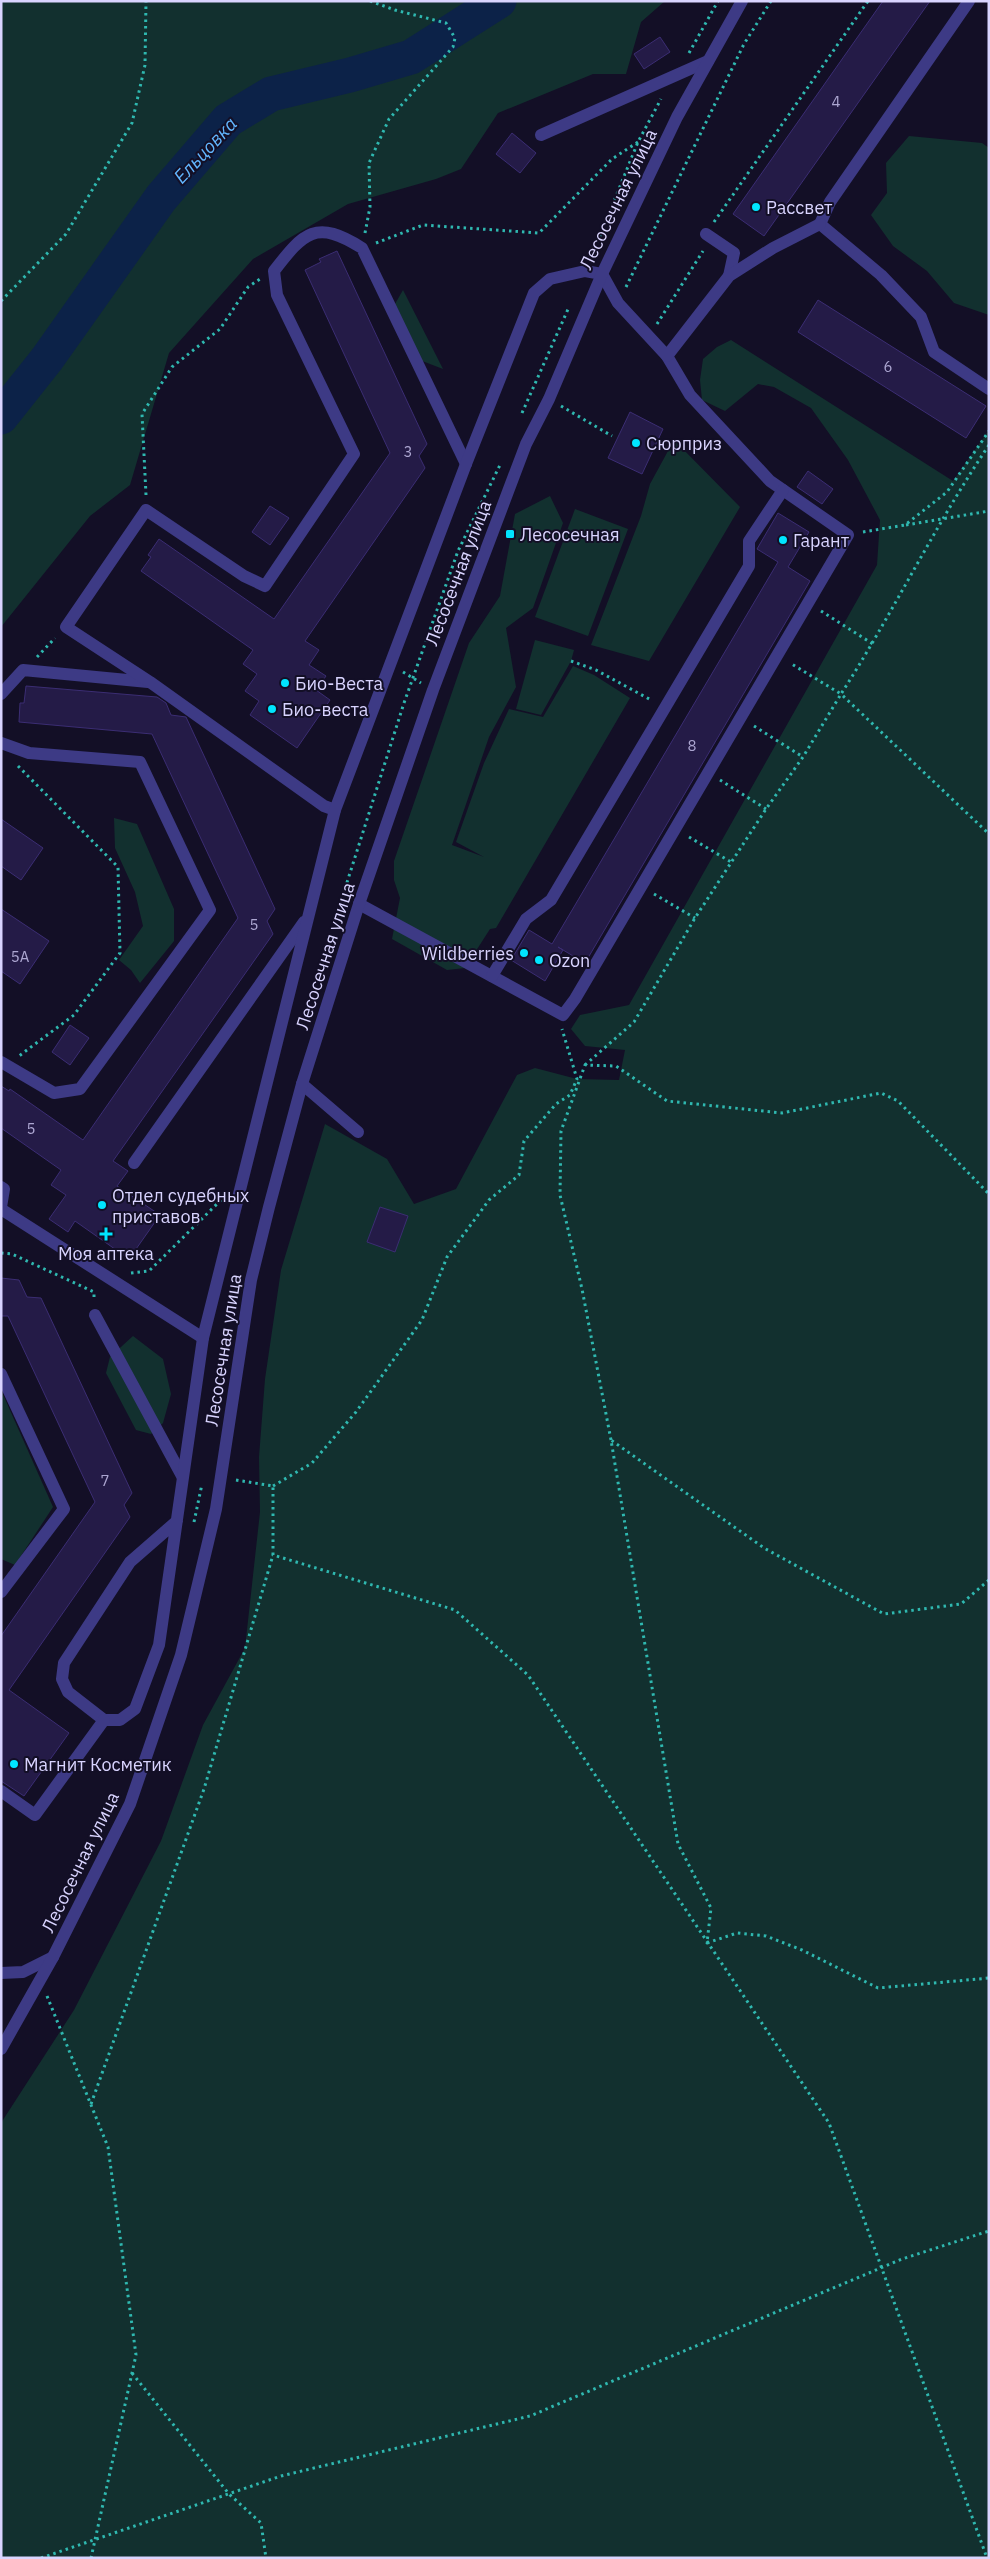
<svg xmlns="http://www.w3.org/2000/svg" width="990" height="2559" font-family="'IBM Plex Sans',sans-serif">
<style>
.green{fill:#12302f}
.lines{fill:none;stroke-linecap:round;stroke-linejoin:round}
.river{stroke:#0c2248;stroke-width:35}
.building{fill:#241b47;stroke:#3b2d73}
.path{stroke:#2fb8b0;stroke-width:3;stroke-dasharray:2.5 4;stroke-linecap:butt}
.minor{stroke:#3d3a85;stroke-width:12}
.poi-dot{fill:#00e5ff;stroke:#130f26;stroke-width:2}
.labels{text-anchor:middle;dominant-baseline:central;stroke-width:4;stroke-linejoin:round;paint-order:stroke}
.number-label{font-size:15px;fill:#aca6d1}
.street-label{font-size:18px;fill:#d9d4ff;stroke:#130f26}
.poi-label{font-size:18px;fill:#d9d4ff;stroke:#130f26;text-anchor:start}
.water-label{font-size:19px;font-style:italic;fill:#62b6ff;stroke:#130f26}
</style>
<rect width="100%" height="100%" fill="#130f26"/>
<!-- green -->
<g class="green">
<polygon points="1,1 665,1 641,22 626,74 593,74 498,113 461,169 436,179 348,204 253,259 169,353 130,485 90,516 1,627"/>
<polygon points="909,136 982,143 989,148 989,315 954,303 927,271 893,246 871,215 887,193 886,163"/>
<polygon points="403,290 443,369 417,359 391,311"/>
<polygon points="731,340 953,481 989,430 989,2558 1,2558 1,2123 74,2010 161,1841 203,1725 245,1648 260,1512 259,1457 265,1379 281,1270 325,1124 387,1159 414,1204 456,1189 517,1075 535,1068 577,1079 619,1080 625,1050 585,1046 571,1029 580,1015 629,1005 877,565 880,520 848,460 811,408 774,387 758,384 725,411 702,400 700,380 703,359 717,347"/>
<polygon points="674,440 740,507 649,661 591,645 641,516 650,484"/>
<polygon points="550,496 563,523 533,608 506,628 516,687 489,737 452,845 484,857 456,842 484,763 509,709 543,717 573,666 594,675 630,698 496,928 490,929 465,968 447,970 392,939 400,898 394,880 394,861 469,643 500,596 515,514"/>
<polygon points="575,509 628,529 588,636 535,617"/>
<polygon points="535,640 574,650 571,661 541,715 516,709"/>
<polygon points="114,818 137,824 174,909 174,941 140,983 131,970 119,960 143,926 135,892 115,848"/>
<polygon points="133,1336 163,1359 171,1394 163,1423 151,1434 136,1430 106,1373 110,1357"/>
<polygon points="1,1390 53,1507 15,1565 1,1559"/>
</g>
<g class="lines">
<!-- river -->
<polyline class="river" points="1,417 47,359 161,198 228,120 271,94 350,75 411,57 499,1"/>
</g>
<!-- building -->
<g class="building">
<polygon points="883,1 930,1 764,236 733,214"/>
<polygon points="660,37 670,52 644,69 634,54"/>
<polygon points="512,133 536,153 520,173 496,154"/>
<polygon points="337,251 427,444 419,456 425,468 305,641 319,650 309,665 326,676 316,690 330,700 297,748 250,715 259,701 245,691 257,674 243,664 253,650 141,571 151,557 148,555 159,539 274,619 390,453 305,270 321,262 319,259"/>
<polygon points="818,300 986,406 966,438 798,332"/>
<polygon points="630,412 663,429 642,474 608,458"/>
<polygon points="808,471 833,489 822,504 797,487"/>
<polygon points="270,506 289,518 270,545 252,532"/>
<polygon points="778,513 809,532 788,567 810,581 585,963 558,947 563,950 545,981 511,960 529,930 552,944 778,562 757,549"/>
<polygon points="26,686 157,697 166,703 171,715 186,717 275,909 267,921 273,934 113,1161 128,1171 117,1186 160,1215 129,1259 75,1221 68,1232 49,1219 66,1195 51,1185 61,1170 1,1128 1,1086 9,1091 10,1089 83,1140 238,918 152,734 19,722 20,703 24,703"/>
<polygon points="1,819 43,848 21,880 1,866"/>
<polygon points="1,909 49,941 20,984 1,971"/>
<polygon points="70,1025 89,1038 70,1065 52,1052"/>
<polygon points="380,1207 408,1216 395,1252 367,1242"/>
<polygon points="1,1278 19,1280 27,1297 41,1298 132,1493 124,1505 130,1517 9,1690 69,1733 24,1796 1,1781 1,1636 95,1502 8,1316 1,1316"/>
</g>
<g class="lines">
<!-- path -->
<g class="path">
<polyline points="689,53 718,1"/>
<polyline points="714,222 868,1"/>
<polyline points="365,233 370,207 369,163 389,119 453,47 455,38 446,23 395,10 370,1"/>
<polyline points="376,243 423,225 539,233 612,159 638,142"/>
<polyline points="595,248 638,142 661,99"/>
<polyline points="626,287 744,44 771,1"/>
<polyline points="1,301 66,234 132,123 145,65 146,1"/>
<polyline points="657,324 703,251"/>
<polyline points="561,406 612,436"/>
<polyline points="522,413 569,307"/>
<path d="M989 445C935 525 893 613 841 694L989 834"/>
<polyline points="146,495 142,414 172,367 220,329 248,287 260,279"/>
<polyline points="906,525 989,511"/>
<polyline points="863,532 905,525 947,492 989,431"/>
<polyline points="821,611 873,644"/>
<polyline points="37,657 55,638"/>
<polyline points="571,661 596,670 651,700"/>
<polyline points="403,672 421,683"/>
<polyline points="754,726 803,757"/>
<polyline points="18,766 118,867 120,953 74,1015 19,1056"/>
<polyline points="720,780 766,809"/>
<polyline points="689,837 731,862"/>
<polyline points="654,894 695,918"/>
<polyline points="343,895 404,703 458,551 500,465"/>
<polyline points="585,1065 634,1022 695,918 766,809 803,757 841,694 790,663"/>
<polyline points="1,1253 12,1254 94,1292 94,1301"/>
<polyline points="131,1273 149,1271 221,1200"/>
<polyline points="611,1440 582,1289 560,1195 561,1131 585,1065 616,1066 667,1101 782,1113 881,1093 898,1101 989,1194"/>
<polyline points="236,1480 273,1486 273,1555 455,1610 528,1675 829,2123 987,2558"/>
<polyline points="273,1486 312,1463 356,1412 422,1320 447,1257 489,1200 519,1175 524,1141 556,1104 570,1095 577,1079 562,1029"/>
<polyline points="194,1522 202,1484"/>
<polyline points="989,1580 961,1604 884,1614 764,1548 611,1440 678,1844 711,1908 707,1943 737,1933 766,1936 802,1950 878,1988 989,1978"/>
<polyline points="47,1996 108,2147 136,2355 91,2558"/>
<polyline points="91,2104 204,1789 273,1555"/>
<polyline points="132,2373 229,2494 261,2523 266,2558"/>
<polyline points="41,2558 281,2476 530,2416 902,2259 989,2231"/>
</g>
<!-- minor -->
<g class="minor">
<polyline points="969,1 830,202 820,224 881,275 921,317 934,352 989,389"/>
<polyline points="541,135 708,61"/>
<polyline points="706,234 734,253 729,276"/>
<polyline points="1,694 23,670 148,682"/>
<polyline points="1,743 29,753 140,762 210,910 80,1089 54,1093 1,1062"/>
<path d="M335 810 324 806 150 682 66 627 146 510 244 576 265 586 354 454 277 295 274 271C304 232 316 219 362 248L466 464"/>
<polyline points="359,904 563,1015 575,999 848,535 770,481 690,395 667,356"/>
<polyline points="492,976 526,919 551,900 749,566 749,541 783,490"/>
<polyline points="302,1084 358,1132"/>
<polyline points="134,1163 304,922"/>
<polyline points="1,1187 4,1189 1,1207"/>
<polyline points="1,1209 203,1338"/>
<polyline points="95,1315 182,1476"/>
<polyline points="1,1374 64,1509 1,1592"/>
<polyline points="177,1521 130,1562 64,1663 62,1679 68,1692 104,1720 120,1720 135,1709 159,1645 203,1338 335,810 466,464 534,293 550,279 585,271 602,274 618,303 667,356 729,276 773,248 820,224"/>
<polyline points="1,1791 35,1815 104,1720"/>
<polyline points="1,1973 23,1972 53,1957"/>
<polyline points="1,2049 53,1957 130,1804 181,1655 216,1509 251,1280 269,1207 302,1084 359,904 433,690 526,444 549,399 602,274 677,117 742,1"/>
</g>
</g>
<!-- markers -->
<g class="poi-dot">
<circle cx="756" cy="207" r="5"/>
<circle cx="636" cy="443" r="5"/>
<rect x="505" y="529" width="10" height="10" rx="2.5"/>
<circle cx="783" cy="540" r="5"/>
<circle cx="285" cy="683" r="5"/>
<circle cx="272" cy="709" r="5"/>
<circle cx="524" cy="953" r="5"/>
<circle cx="539" cy="960" r="5"/>
<circle cx="102" cy="1205" r="5"/>
<path d="M103.5 1226.5h5v5h5v5h-5v5h-5v-5h-5v-5h5z"/>
<circle cx="14" cy="1764" r="5"/>
</g>
<g class="labels">
<!-- number labels -->
<g class="number-label">
<text x="836" y="101">4</text>
<text x="888" y="366">6</text>
<text x="408" y="451">3</text>
<text x="692" y="745">8</text>
<text x="254" y="924">5</text>
<text x="20" y="956">5А</text>
<text x="31" y="1128">5</text>
<text x="105" y="1480">7</text>
</g>
<!-- street labels -->
<g class="street-label">
<text transform="translate(618 199) rotate(-64)">Лесосечная улица</text>
<text transform="translate(458 573) rotate(-69)">Лесосечная улица</text>
<text transform="translate(325 956) rotate(-72)">Лесосечная улица</text>
<text transform="translate(223 1350) rotate(-81)">Лесосечная улица</text>
<text transform="translate(80 1862) rotate(-64)">Лесосечная улица</text>
</g>
<!-- poi labels -->
<g class="poi-label">
<text x="766" y="207">Рассвет</text>
<text x="646" y="443">Сюрприз</text>
<text x="520" y="534">Лесосечная</text>
<text x="793" y="540">Гарант</text>
<text x="295" y="683">Био-Веста</text>
<text x="282" y="709">Био-веста</text>
<text x="514" y="953" text-anchor="end">Wildberries</text>
<text x="549" y="960">Ozon</text>
<text x="112" y="1195">Отдел судебных<tspan x="112" dy="21">приставов</tspan></text>
<text x="106" y="1253" text-anchor="middle">Моя аптека</text>
<text x="24" y="1764">Магнит Косметик</text>
</g>
<!-- water labels -->
<g class="water-label">
<text transform="translate(205 150) rotate(-47)">Ельцовка</text>
</g>
</g>
<!-- border -->
<rect width="990" height="2559" fill="none" stroke="#d9d4ff" stroke-width="5"/>
</svg>
